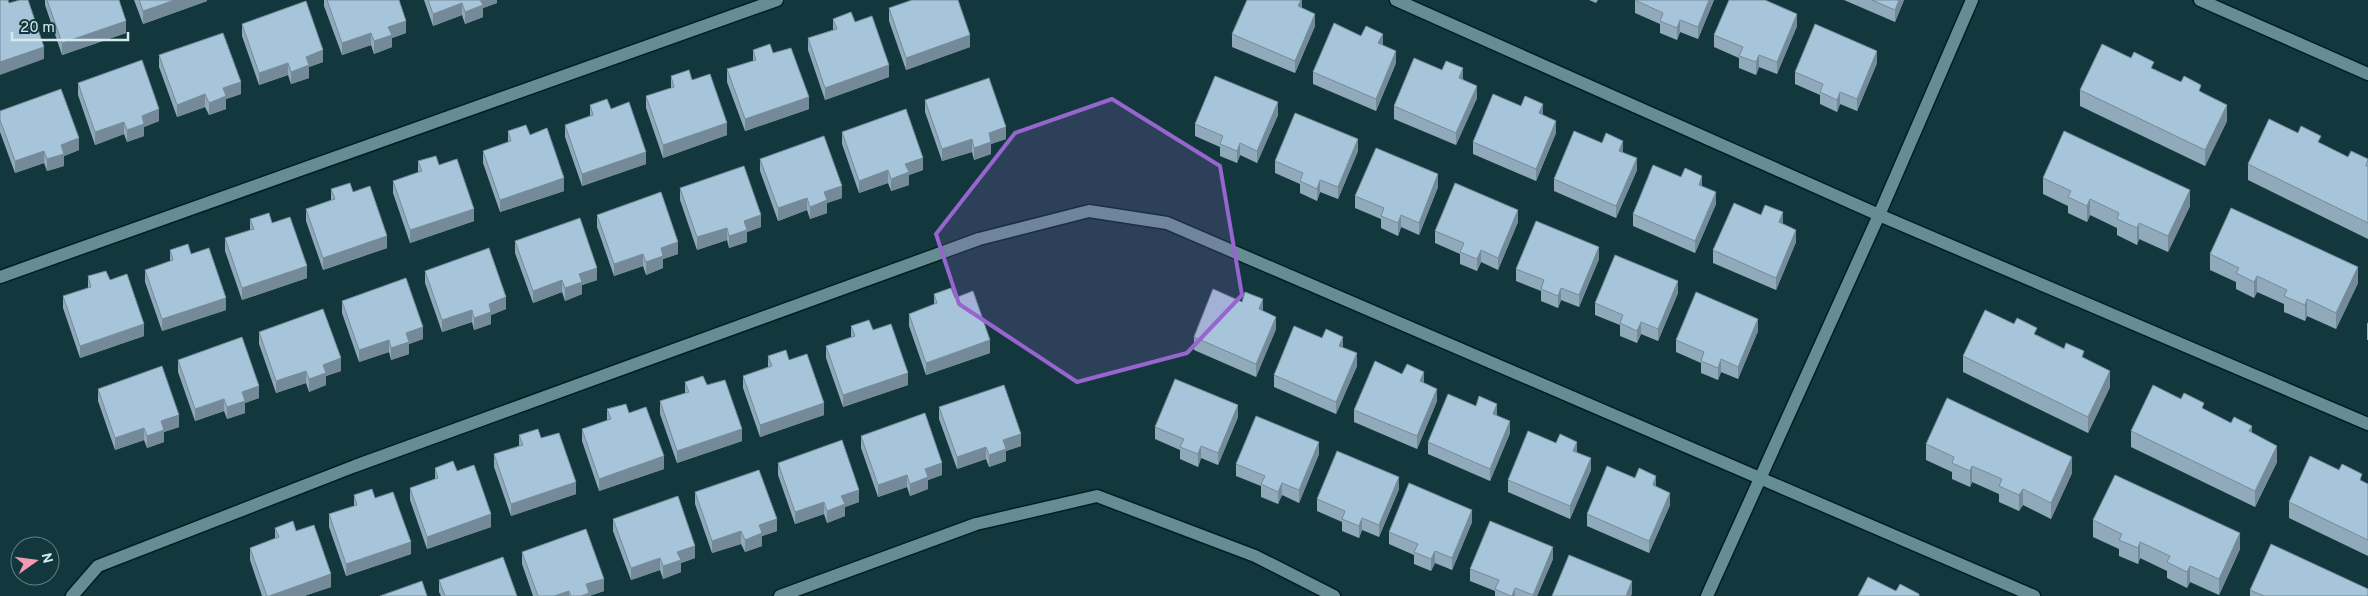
<svg xmlns="http://www.w3.org/2000/svg" width="2368" height="596" font-family="Overpass,sans-serif">
<style>
.lines{fill:none;stroke-linecap:round;stroke-linejoin:round}
.minor-casing{stroke:#021e23;stroke-width:15}
.minor{stroke:#668d93;stroke-width:12}
.wall{fill:#90a9bb}
.shaded-wall{fill:#758a99}
.building{fill:#a7c5da;stroke:#758a99}
.marked{fill:#9665cd;fill-opacity:0.2;stroke:#9665cd;stroke-width:4;stroke-linejoin:round}
</style>
<rect width="100%" height="100%" fill="#12383e"/>
<g class="lines">
<defs>
<g id="minor">
<polyline points="1396,0 1879,215 2368,424"/>
<polyline points="2200,0 2368,74"/>
<polyline points="0,277 777,0"/>
<polyline points="72,596 98,566 355,466 979,239 1089,211 1167,223 2034,596"/>
<polyline points="780,596 976,524 1097,496 1255,556 1334,596"/>
<polyline points="1707,596 1879,215 1972,0"/>
</g>
</defs>
<!-- minor casing -->
<use href="#minor" class="minor-casing"/>
<!-- minor -->
<use href="#minor" class="minor"/>
</g>
<!-- wall -->
<g class="wall">
<polygon points="45,0 119,0 126,33 62,55 45,5"/>
<polygon points="134,0 207,0 207,1 143,24"/>
<polygon points="324,0 399,0 406,33 392,38 392,47 374,54 371,45 342,55 324,6"/>
<polygon points="424,0 497,0 497,3 483,8 483,17 465,24 462,15 433,26"/>
<polygon points="1302,0 1302,8 1315,26 1295,73 1232,47 1232,34"/>
<polygon points="1589,0 1598,0 1596,3"/>
<polygon points="1635,0 1714,0 1698,39 1680,32 1677,40 1660,33 1660,24 1635,13"/>
<polygon points="1844,0 1904,0 1895,22"/>
<polygon points="889,8 970,47 906,70 889,21"/>
<polygon points="833,19 855,22 889,77 825,100 808,50 808,38 833,30"/>
<polygon points="242,24 323,62 309,67 309,78 291,84 288,75 259,85 242,36"/>
<polygon points="1797,26 1777,74 1759,67 1756,75 1739,68 1739,58 1714,47 1714,35"/>
<polygon points="753,50 773,53 809,109 745,131 727,82 727,69 753,61"/>
<polygon points="159,55 241,94 226,99 226,109 209,115 205,107 177,117 159,67"/>
<polygon points="1396,63 1376,111 1313,84 1313,72"/>
<polygon points="1877,63 1857,111 1840,104 1837,112 1820,104 1820,95 1795,84 1795,72"/>
<polygon points="2154,69 2201,92 2227,121 2205,166 2080,106 2080,90"/>
<polygon points="1442,70 1463,79 1477,98 1456,145 1394,119 1394,106"/>
<polygon points="671,76 727,135 663,158 646,108 646,96 671,88"/>
<polygon points="78,83 159,121 144,127 144,136 127,142 124,134 95,145 78,95"/>
<polygon points="925,100 1006,139 991,144 991,154 974,160 972,152 942,161 925,112"/>
<polygon points="590,105 611,109 646,164 582,186 565,137 565,125 590,116"/>
<polygon points="1521,106 1543,115 1556,133 1536,181 1473,154 1473,142"/>
<polygon points="0,111 79,150 64,156 64,166 47,171 44,163 15,173 0,132"/>
<polygon points="1278,115 1257,163 1240,155 1237,163 1220,156 1220,147 1195,136 1195,124"/>
<polygon points="508,131 530,135 564,191 500,212 483,163 483,151 508,142"/>
<polygon points="842,132 923,170 909,175 909,185 891,191 888,183 859,193 842,144"/>
<polygon points="2298,133 2348,157 2368,159 2368,239 2248,180 2248,164"/>
<polygon points="1358,151 1338,199 1320,192 1317,201 1300,193 1300,184 1275,173 1275,161"/>
<polygon points="1623,152 1637,170 1616,218 1554,191 1554,179"/>
<polygon points="760,159 842,198 827,203 827,213 810,219 807,210 778,221 760,171"/>
<polygon points="418,161 439,165 474,221 410,243 393,193 393,181 418,173"/>
<polygon points="2043,178 2190,206 2168,252 2139,239 2137,245 2117,235 2117,228 2090,215 2087,222 2068,213 2068,206 2043,194"/>
<polygon points="1438,187 1419,235 1401,227 1398,236 1381,228 1381,219 1355,208 1355,196"/>
<polygon points="1702,187 1716,204 1695,253 1633,226 1633,214"/>
<polygon points="680,188 761,227 747,232 747,242 729,248 727,240 697,250 680,200"/>
<polygon points="331,189 353,192 387,248 323,270 306,221 306,209 331,200"/>
<polygon points="597,215 678,254 663,259 663,268 646,275 643,266 614,276 597,227"/>
<polygon points="250,219 307,278 242,300 225,251 225,238 250,230"/>
<polygon points="1518,222 1498,270 1481,262 1477,271 1460,264 1460,254 1435,243 1435,231"/>
<polygon points="1783,224 1796,242 1776,290 1713,263 1713,250"/>
<polygon points="515,241 597,280 582,285 582,294 565,301 562,292 533,303 515,253"/>
<polygon points="170,250 226,310 162,331 145,282 145,270 170,262"/>
<polygon points="2210,254 2358,283 2336,329 2307,316 2305,321 2284,312 2284,304 2257,292 2254,298 2236,289 2236,282 2210,270"/>
<polygon points="1599,259 1579,307 1561,300 1558,308 1541,301 1541,291 1516,281 1516,269"/>
<polygon points="425,271 506,309 491,315 491,324 474,330 472,322 442,332 425,283"/>
<polygon points="88,276 110,280 144,336 80,358 63,308 63,296 88,288"/>
<polygon points="1678,293 1658,341 1641,334 1637,343 1620,336 1620,325 1595,315 1595,303"/>
<polygon points="934,294 955,298 990,353 926,375 909,326 909,314 934,305"/>
<polygon points="342,301 423,339 409,344 409,354 391,360 389,352 359,362 342,313"/>
<polygon points="1242,302 1263,311 1276,329 1256,377 1194,350 1194,337"/>
<polygon points="2368,322 2368,340 2367,340 2367,324"/>
<polygon points="851,326 873,330 908,385 843,407 826,358 826,346 851,337"/>
<polygon points="1758,331 1738,379 1721,372 1718,380 1701,373 1701,363 1676,352 1676,340"/>
<polygon points="259,332 341,371 326,376 326,385 309,392 306,383 276,393 259,344"/>
<polygon points="2037,335 2084,358 2110,387 2088,433 1963,372 1963,356"/>
<polygon points="1343,348 1357,366 1336,414 1274,387 1274,375"/>
<polygon points="768,356 789,360 824,415 760,437 743,388 743,376 768,367"/>
<polygon points="178,360 259,398 245,403 245,413 227,419 224,411 195,421 178,372"/>
<polygon points="1402,374 1424,383 1437,401 1417,449 1354,422 1354,410"/>
<polygon points="685,382 707,385 742,441 677,463 660,414 660,401 685,393"/>
<polygon points="98,389 179,427 164,432 164,442 147,448 144,440 115,450 98,401"/>
<polygon points="939,407 1021,446 1006,451 1006,461 989,467 986,459 957,469 939,419"/>
<polygon points="607,409 629,413 664,469 599,491 582,441 582,429 607,421"/>
<polygon points="2204,410 2252,433 2277,462 2255,507 2131,447 2131,431"/>
<polygon points="1497,415 1510,433 1490,481 1428,454 1428,442"/>
<polygon points="1238,417 1218,465 1201,458 1198,467 1180,459 1180,450 1155,439 1155,427"/>
<polygon points="519,435 541,438 576,494 511,516 494,467 494,454 519,446"/>
<polygon points="861,436 942,475 928,480 928,489 910,496 907,487 878,497 861,448"/>
<polygon points="1556,443 1577,453 1591,470 1570,519 1508,492 1508,480"/>
<polygon points="1926,444 2072,473 2051,519 2023,505 2019,511 1999,502 1999,494 1972,482 1970,487 1952,479 1952,472 1926,460"/>
<polygon points="1319,454 1299,503 1282,495 1278,504 1261,497 1261,486 1236,476 1236,464"/>
<polygon points="778,463 859,502 845,507 845,516 827,523 824,514 795,524 778,475"/>
<polygon points="435,468 491,527 427,549 410,500 410,488 435,479"/>
<polygon points="2362,481 2368,484 2368,556 2289,518 2289,502"/>
<polygon points="1656,487 1670,505 1649,553 1587,526 1587,514"/>
<polygon points="1399,489 1379,537 1362,530 1359,538 1342,531 1342,522 1317,511 1317,499"/>
<polygon points="695,492 777,531 762,536 762,546 745,552 741,544 712,553 695,504"/>
<polygon points="354,495 375,498 411,554 346,576 329,527 329,514 354,506"/>
<polygon points="613,519 695,558 681,563 681,572 663,579 660,570 631,580 613,531"/>
<polygon points="2093,520 2240,549 2219,595 2190,582 2187,588 2167,578 2167,571 2140,558 2138,564 2119,556 2119,549 2093,537"/>
<polygon points="1472,522 1452,570 1435,563 1431,571 1414,564 1414,555 1389,544 1389,532"/>
<polygon points="275,528 296,531 331,587 304,596 262,596 250,560 250,548 275,538"/>
<polygon points="522,552 604,591 589,596 533,596 522,564"/>
<polygon points="1553,559 1537,596 1495,596 1495,591 1470,581 1470,569"/>
<polygon points="439,580 517,596 441,596 439,592"/>
<polygon points="2250,590 2368,596 2250,596"/>
</g>
<!-- shaded-wall -->
<g class="shaded-wall">
<polygon points="175,0 207,0 207,1 143,24 143,11"/>
<polygon points="479,0 497,0 497,3 483,8 483,17 465,24 465,12"/>
<polygon points="1301,0 1302,0 1302,8 1298,6"/>
<polygon points="1709,0 1714,0 1698,39 1698,27"/>
<polygon points="1899,0 1904,0 1895,22 1895,10"/>
<polygon points="462,3 462,15 433,26 433,14"/>
<polygon points="1315,14 1315,26 1295,73 1295,61"/>
<polygon points="1797,14 1797,26 1777,74 1777,62"/>
<polygon points="1680,20 1680,32 1677,40 1677,28"/>
<polygon points="126,21 126,33 62,55 62,43"/>
<polygon points="406,21 406,33 392,38 392,47 374,54 374,41 388,27"/>
<polygon points="371,33 371,45 342,55 342,43"/>
<polygon points="1383,34 1383,46 1378,43"/>
<polygon points="970,35 970,47 906,70 906,58"/>
<polygon points="44,47 44,59 0,75 0,62"/>
<polygon points="323,50 323,62 309,67 309,78 291,84 291,72 306,57"/>
<polygon points="1396,51 1396,63 1376,111 1376,99"/>
<polygon points="1877,51 1877,63 1857,111 1857,99"/>
<polygon points="1759,55 1759,67 1756,75 1756,62"/>
<polygon points="288,63 288,75 259,85 259,73"/>
<polygon points="889,65 889,77 825,100 825,88"/>
<polygon points="1463,68 1463,81 1459,78"/>
<polygon points="241,82 241,94 226,99 226,109 209,115 209,103 223,88"/>
<polygon points="1477,86 1477,98 1456,145 1456,133"/>
<polygon points="1840,92 1840,104 1837,112 1837,100"/>
<polygon points="205,94 205,107 177,117 177,105"/>
<polygon points="809,97 809,109 745,131 745,119"/>
<polygon points="1278,102 1278,115 1257,163 1257,151"/>
<polygon points="1543,104 1543,116 1539,113"/>
<polygon points="2227,105 2227,121 2205,166 2205,150"/>
<polygon points="159,109 159,121 144,127 144,136 127,142 127,130 142,116"/>
<polygon points="1556,121 1556,133 1536,181 1536,169"/>
<polygon points="124,122 124,134 95,145 95,132"/>
<polygon points="727,123 727,135 663,158 663,145"/>
<polygon points="1006,127 1006,139 991,144 991,154 974,160 974,148 989,133"/>
<polygon points="79,138 79,150 64,156 64,166 47,171 47,159 61,145"/>
<polygon points="972,139 972,152 942,161 942,149"/>
<polygon points="1358,139 1358,151 1338,199 1338,187"/>
<polygon points="1623,141 1623,153 1619,151"/>
<polygon points="1240,143 1240,155 1237,163 1237,151"/>
<polygon points="44,151 44,163 15,173 15,161"/>
<polygon points="646,152 646,164 582,186 582,174"/>
<polygon points="923,158 923,170 909,175 909,185 891,191 891,179 905,164"/>
<polygon points="1637,158 1637,170 1616,218 1616,206"/>
<polygon points="888,170 888,183 859,193 859,181"/>
<polygon points="1438,174 1438,187 1419,235 1419,223"/>
<polygon points="1702,176 1702,188 1699,185"/>
<polygon points="564,178 564,191 500,212 500,200"/>
<polygon points="1320,180 1320,192 1317,201 1317,189"/>
<polygon points="842,186 842,198 827,203 827,213 810,219 810,207 824,192"/>
<polygon points="2190,190 2190,206 2168,252 2168,236"/>
<polygon points="1716,192 1716,204 1695,253 1695,241"/>
<polygon points="807,198 807,210 778,221 778,208"/>
<polygon points="2090,199 2090,215 2087,222 2087,206"/>
<polygon points="474,209 474,221 410,243 410,230"/>
<polygon points="1518,210 1518,222 1498,270 1498,258"/>
<polygon points="1783,212 1783,225 1779,222"/>
<polygon points="761,215 761,227 747,232 747,242 729,248 729,236 744,221"/>
<polygon points="1401,215 1401,227 1398,236 1398,223"/>
<polygon points="2139,223 2139,239 2137,245 2137,228"/>
<polygon points="727,228 727,240 697,250 697,237"/>
<polygon points="1796,230 1796,242 1776,290 1776,278"/>
<polygon points="387,236 387,248 323,270 323,258"/>
<polygon points="678,242 678,254 663,259 663,268 646,275 646,262 661,248"/>
<polygon points="1599,247 1599,259 1579,307 1579,295"/>
<polygon points="1481,250 1481,262 1477,271 1477,259"/>
<polygon points="643,254 643,266 614,276 614,264"/>
<polygon points="307,266 307,278 242,300 242,288"/>
<polygon points="2358,267 2358,283 2336,329 2336,313"/>
<polygon points="597,268 597,280 582,285 582,294 565,301 565,288 579,274"/>
<polygon points="2257,276 2257,292 2254,298 2254,282"/>
<polygon points="562,280 562,292 533,303 533,291"/>
<polygon points="1678,281 1678,293 1658,341 1658,329"/>
<polygon points="1561,288 1561,300 1558,308 1558,296"/>
<polygon points="506,297 506,309 491,315 491,324 474,330 474,318 489,304"/>
<polygon points="226,298 226,310 162,331 162,319"/>
<polygon points="1263,299 1263,312 1259,309"/>
<polygon points="2307,299 2307,316 2305,321 2305,305"/>
<polygon points="472,310 472,322 442,332 442,320"/>
<polygon points="1276,317 1276,329 1256,377 1256,364"/>
<polygon points="1758,319 1758,331 1738,379 1738,367"/>
<polygon points="1641,322 1641,334 1637,343 1637,331"/>
<polygon points="144,324 144,336 80,358 80,346"/>
<polygon points="423,327 423,339 409,344 409,354 391,360 391,348 406,333"/>
<polygon points="1343,337 1343,349 1339,346"/>
<polygon points="389,340 389,352 359,362 359,350"/>
<polygon points="990,340 990,353 926,375 926,363"/>
<polygon points="1357,353 1357,366 1336,414 1336,402"/>
<polygon points="341,358 341,371 326,376 326,385 309,392 309,379 323,365"/>
<polygon points="1721,359 1721,372 1718,380 1718,368"/>
<polygon points="306,371 306,383 276,393 276,381"/>
<polygon points="2110,371 2110,387 2088,433 2088,417"/>
<polygon points="1424,372 1424,384 1420,381"/>
<polygon points="908,373 908,385 843,407 843,395"/>
<polygon points="259,386 259,398 245,403 245,413 227,419 227,407 242,392"/>
<polygon points="1437,389 1437,401 1417,449 1417,436"/>
<polygon points="224,399 224,411 195,421 195,409"/>
<polygon points="824,403 824,415 760,437 760,425"/>
<polygon points="1497,404 1497,416 1493,414"/>
<polygon points="1238,405 1238,417 1218,465 1218,453"/>
<polygon points="179,415 179,427 164,432 164,442 147,448 147,436 161,421"/>
<polygon points="1510,421 1510,433 1490,481 1490,469"/>
<polygon points="2252,426 2252,442 2249,431"/>
<polygon points="144,428 144,440 115,450 115,438"/>
<polygon points="742,429 742,441 677,463 677,451"/>
<polygon points="1021,434 1021,446 1006,451 1006,461 989,467 989,455 1003,440"/>
<polygon points="1319,442 1319,454 1299,503 1299,490"/>
<polygon points="1577,442 1577,454 1573,451"/>
<polygon points="1201,446 1201,458 1198,467 1198,454"/>
<polygon points="2277,446 2277,462 2255,507 2255,491"/>
<polygon points="986,447 986,459 957,469 957,457"/>
<polygon points="664,456 664,469 599,491 599,479"/>
<polygon points="2072,457 2072,473 2051,519 2051,503"/>
<polygon points="1591,458 1591,470 1570,519 1570,506"/>
<polygon points="942,463 942,475 928,480 928,489 910,496 910,484 925,469"/>
<polygon points="1972,466 1972,482 1970,487 1970,471"/>
<polygon points="907,475 907,487 878,497 878,485"/>
<polygon points="1656,476 1656,488 1653,485"/>
<polygon points="1399,477 1399,489 1379,537 1379,525"/>
<polygon points="576,482 576,494 511,516 511,504"/>
<polygon points="1282,483 1282,495 1278,504 1278,492"/>
<polygon points="2023,489 2023,505 2019,511 2019,495"/>
<polygon points="859,490 859,502 845,507 845,516 827,523 827,511 841,496"/>
<polygon points="1670,493 1670,505 1649,553 1649,541"/>
<polygon points="824,502 824,514 795,524 795,512"/>
<polygon points="1472,510 1472,522 1452,570 1452,558"/>
<polygon points="491,514 491,527 427,549 427,537"/>
<polygon points="1362,518 1362,530 1359,538 1359,526"/>
<polygon points="777,519 777,531 762,536 762,546 745,552 745,540 759,525"/>
<polygon points="741,531 741,544 712,553 712,541"/>
<polygon points="2240,533 2240,549 2219,595 2219,579"/>
<polygon points="411,542 411,554 346,576 346,564"/>
<polygon points="2140,542 2140,558 2138,564 2138,548"/>
<polygon points="695,546 695,558 681,563 681,572 663,579 663,566 677,552"/>
<polygon points="1553,547 1553,559 1537,596 1533,596"/>
<polygon points="1435,551 1435,563 1431,571 1431,559"/>
<polygon points="660,558 660,570 631,580 631,568"/>
<polygon points="2190,566 2190,582 2187,588 2187,572"/>
<polygon points="331,574 331,587 304,596 269,596"/>
<polygon points="604,579 604,591 589,596 581,596 586,584"/>
<polygon points="1632,581 1632,594 1631,596 1626,596"/>
<polygon points="1515,588 1515,596 1512,596"/>
<polygon points="569,591 569,596 554,596"/>
</g>
<!-- building -->
<g class="building">
<polygon points="0,0 8,0 9,3 20,0 28,0 44,47 0,62"/>
<polygon points="47,0 119,0 126,21 62,43"/>
<polygon points="139,0 175,0 143,11"/>
<polygon points="327,0 399,0 406,21 388,27 392,35 374,41 371,33 342,43"/>
<polygon points="428,0 480,0 483,5 465,12 462,3 433,14"/>
<polygon points="912,0 958,0 970,35 906,58 889,8"/>
<polygon points="1247,0 1301,0 1298,6 1315,14 1295,61 1232,34"/>
<polygon points="1635,0 1709,0 1698,27 1680,20 1677,28 1660,21 1663,13"/>
<polygon points="1729,0 1765,0 1797,14 1777,62 1759,55 1756,62 1739,56 1743,47 1714,35"/>
<polygon points="1872,0 1899,0 1895,10"/>
<polygon points="306,1 323,50 306,57 309,65 291,72 288,63 259,73 242,24"/>
<polygon points="851,12 855,22 872,16 889,65 825,88 808,38 837,29 833,19"/>
<polygon points="1334,23 1361,36 1366,26 1383,34 1378,43 1396,51 1376,99 1313,72"/>
<polygon points="1815,24 1877,51 1857,99 1840,92 1837,100 1820,92 1823,84 1795,72"/>
<polygon points="223,33 241,82 223,88 226,96 209,103 205,94 177,105 159,55"/>
<polygon points="770,44 773,53 791,48 809,97 745,119 727,69 756,60 753,50"/>
<polygon points="2102,44 2131,58 2134,52 2154,62 2151,68 2181,82 2184,76 2201,85 2199,91 2227,105 2205,150 2080,90"/>
<polygon points="1414,58 1442,70 1446,61 1463,68 1459,78 1477,86 1456,133 1394,106"/>
<polygon points="142,60 159,109 142,116 144,124 127,130 124,122 95,132 78,83"/>
<polygon points="689,70 692,80 710,74 727,123 663,145 646,96 674,87 671,76"/>
<polygon points="1215,76 1278,102 1257,151 1240,143 1237,151 1220,144 1223,136 1195,124"/>
<polygon points="989,78 1006,127 989,133 991,142 974,148 972,139 942,149 925,100"/>
<polygon points="61,89 79,138 61,145 64,154 47,159 44,151 15,161 0,120 0,111"/>
<polygon points="1493,94 1521,106 1525,96 1543,104 1539,113 1556,121 1536,169 1473,142"/>
<polygon points="607,99 611,109 629,102 646,152 582,174 565,125 593,115 590,105"/>
<polygon points="906,109 923,158 905,164 909,172 891,179 888,170 859,181 842,132"/>
<polygon points="1295,113 1358,139 1338,187 1320,180 1317,189 1300,181 1303,173 1275,161"/>
<polygon points="2269,119 2298,133 2301,126 2321,136 2318,142 2348,157 2351,151 2368,159 2366,166 2368,166 2368,223 2248,164"/>
<polygon points="526,125 530,135 547,128 564,178 500,200 483,151 511,141 508,131"/>
<polygon points="1574,131 1602,143 1606,133 1623,141 1619,151 1637,158 1616,206 1554,179"/>
<polygon points="2064,131 2190,190 2168,236 2139,223 2137,228 2117,219 2119,213 2090,199 2087,206 2068,197 2071,191 2043,178"/>
<polygon points="824,136 842,186 824,192 827,200 810,207 807,198 778,208 760,159"/>
<polygon points="1376,148 1438,174 1419,223 1401,215 1398,223 1381,216 1384,208 1355,196"/>
<polygon points="436,156 439,165 457,159 474,209 410,230 393,181 422,171 418,161"/>
<polygon points="1653,165 1681,177 1685,168 1702,176 1699,185 1716,192 1695,241 1633,214"/>
<polygon points="744,166 761,215 744,221 747,230 729,236 727,228 697,237 680,188"/>
<polygon points="350,183 353,192 370,186 387,236 323,258 306,209 335,199 331,189"/>
<polygon points="1455,183 1518,210 1498,258 1481,250 1477,259 1460,252 1464,243 1435,231"/>
<polygon points="661,192 678,242 661,248 663,256 646,262 643,254 614,264 597,215"/>
<polygon points="1734,203 1761,215 1765,205 1783,212 1779,222 1796,230 1776,278 1713,250"/>
<polygon points="2231,208 2358,267 2336,313 2307,299 2305,305 2284,296 2287,290 2257,276 2254,282 2236,273 2239,268 2210,254"/>
<polygon points="269,213 272,223 290,217 307,266 242,288 225,238 254,229 250,219"/>
<polygon points="580,218 597,268 579,274 582,282 565,288 562,280 533,291 515,241"/>
<polygon points="1536,221 1599,247 1579,295 1561,288 1558,296 1541,289 1544,280 1516,269"/>
<polygon points="188,244 191,254 209,248 226,298 162,319 145,270 173,260 170,250"/>
<polygon points="489,248 506,297 489,304 491,312 474,318 472,310 442,320 425,271"/>
<polygon points="1615,255 1678,281 1658,329 1641,322 1637,331 1620,323 1623,315 1595,303"/>
<polygon points="106,271 110,280 127,274 144,324 80,346 63,296 91,287 88,276"/>
<polygon points="406,278 423,327 406,333 409,342 391,348 389,340 359,350 342,301"/>
<polygon points="951,288 955,298 973,291 990,340 926,363 909,314 937,303 934,294"/>
<polygon points="1213,289 1242,302 1245,292 1263,299 1259,309 1276,317 1256,364 1194,337"/>
<polygon points="1696,292 1758,319 1738,367 1721,359 1718,368 1701,361 1704,352 1676,340"/>
<polygon points="323,309 341,358 323,365 326,373 309,379 306,371 276,381 259,332"/>
<polygon points="1985,310 2014,324 2017,318 2037,328 2034,334 2064,349 2066,343 2084,351 2082,357 2110,371 2088,417 1963,356"/>
<polygon points="869,320 873,330 891,324 908,373 843,395 826,346 855,336 851,326"/>
<polygon points="1294,326 1322,338 1326,329 1343,337 1339,346 1357,353 1336,402 1274,375"/>
<polygon points="242,337 259,386 242,392 245,401 227,407 224,399 195,409 178,360"/>
<polygon points="786,350 789,360 807,354 824,403 760,425 743,376 772,366 768,356"/>
<polygon points="1375,361 1402,374 1407,364 1424,372 1420,381 1437,389 1417,436 1354,410"/>
<polygon points="162,366 179,415 161,421 164,430 147,436 144,428 115,438 98,389"/>
<polygon points="703,376 707,385 725,380 742,429 677,451 660,401 689,392 685,382"/>
<polygon points="1175,379 1238,405 1218,453 1201,446 1198,454 1180,447 1184,439 1155,427"/>
<polygon points="1004,385 1021,434 1003,440 1006,449 989,455 986,447 957,457 939,407"/>
<polygon points="2153,385 2181,399 2184,393 2204,403 2202,408 2231,423 2234,417 2252,426 2249,431 2277,446 2255,491 2131,431"/>
<polygon points="1448,394 1476,406 1479,396 1497,404 1493,414 1510,421 1490,469 1428,442"/>
<polygon points="1947,398 2072,457 2051,503 2023,489 2019,495 1999,486 2002,479 1972,466 1970,471 1952,463 1954,457 1926,444"/>
<polygon points="626,404 629,413 646,407 664,456 599,479 582,429 611,419 607,409"/>
<polygon points="925,413 942,463 925,469 928,477 910,484 907,475 878,485 861,436"/>
<polygon points="1256,416 1319,442 1299,490 1282,483 1278,492 1261,484 1265,476 1236,464"/>
<polygon points="538,429 541,438 559,433 576,482 511,504 494,454 523,445 519,435"/>
<polygon points="1528,431 1556,443 1560,434 1577,442 1573,451 1591,458 1570,506 1508,480"/>
<polygon points="842,440 859,490 841,496 845,504 827,511 824,502 795,512 778,463"/>
<polygon points="1337,451 1399,477 1379,525 1362,518 1359,526 1342,519 1345,511 1317,499"/>
<polygon points="2310,456 2339,470 2342,464 2362,474 2360,480 2368,484 2368,540 2289,502"/>
<polygon points="453,461 457,471 474,465 491,514 427,537 410,488 438,478 435,468"/>
<polygon points="1607,466 1635,478 1639,468 1656,476 1653,485 1670,493 1649,541 1587,514"/>
<polygon points="759,470 777,519 759,525 762,533 745,540 741,531 712,541 695,492"/>
<polygon points="2115,475 2240,533 2219,579 2190,566 2187,572 2167,562 2170,556 2140,542 2138,548 2119,540 2122,534 2093,520"/>
<polygon points="1409,483 1472,510 1452,558 1435,551 1431,559 1414,552 1418,544 1389,532"/>
<polygon points="372,489 375,498 393,492 411,542 346,564 329,514 357,505 354,495"/>
<polygon points="678,496 695,546 677,552 681,560 663,566 660,558 631,568 613,519"/>
<polygon points="293,521 296,531 314,525 331,574 269,596 267,596 250,548 279,537 275,528"/>
<polygon points="1490,521 1553,547 1533,595 1515,588 1512,596 1511,596 1495,589 1499,580 1470,569"/>
<polygon points="586,529 604,579 586,584 589,593 581,596 571,596 569,591 554,596 538,596 522,552"/>
<polygon points="2271,544 2368,589 2368,596 2264,596 2250,590"/>
<polygon points="1569,555 1632,581 1626,596 1552,596"/>
<polygon points="503,557 517,596 445,596 439,580"/>
<polygon points="1868,577 1896,591 1900,584 1919,594 1919,596 1858,596"/>
<polygon points="422,581 427,596 380,596"/>
</g>
<!-- marked area -->
<path class="marked" d="M1112 99 1220 166 1242 295 1187 353 1077 382 959 304 936 234 1015 133Z"/>
<!-- north arrow -->
<g transform="translate(35 561) rotate(76)"><circle r="24" fill="#12383e" stroke="#607f84"/>
<path d="M0-4L9 19L0 12L-9 19Z" fill="#f29aaf"/>
<text y="-8" font-size="14" font-weight="bold" text-anchor="middle" fill="#d6eaed">N</text>
</g>
<!-- scale -->
<path d="M12 32v8h116v-8" fill="none" stroke="#d6eaed" stroke-width="2.5"/>
<text x="20" y="32" font-size="15" fill="#d6eaed" stroke="#12383e" stroke-width="4" paint-order="stroke">20 m</text>
</svg>
